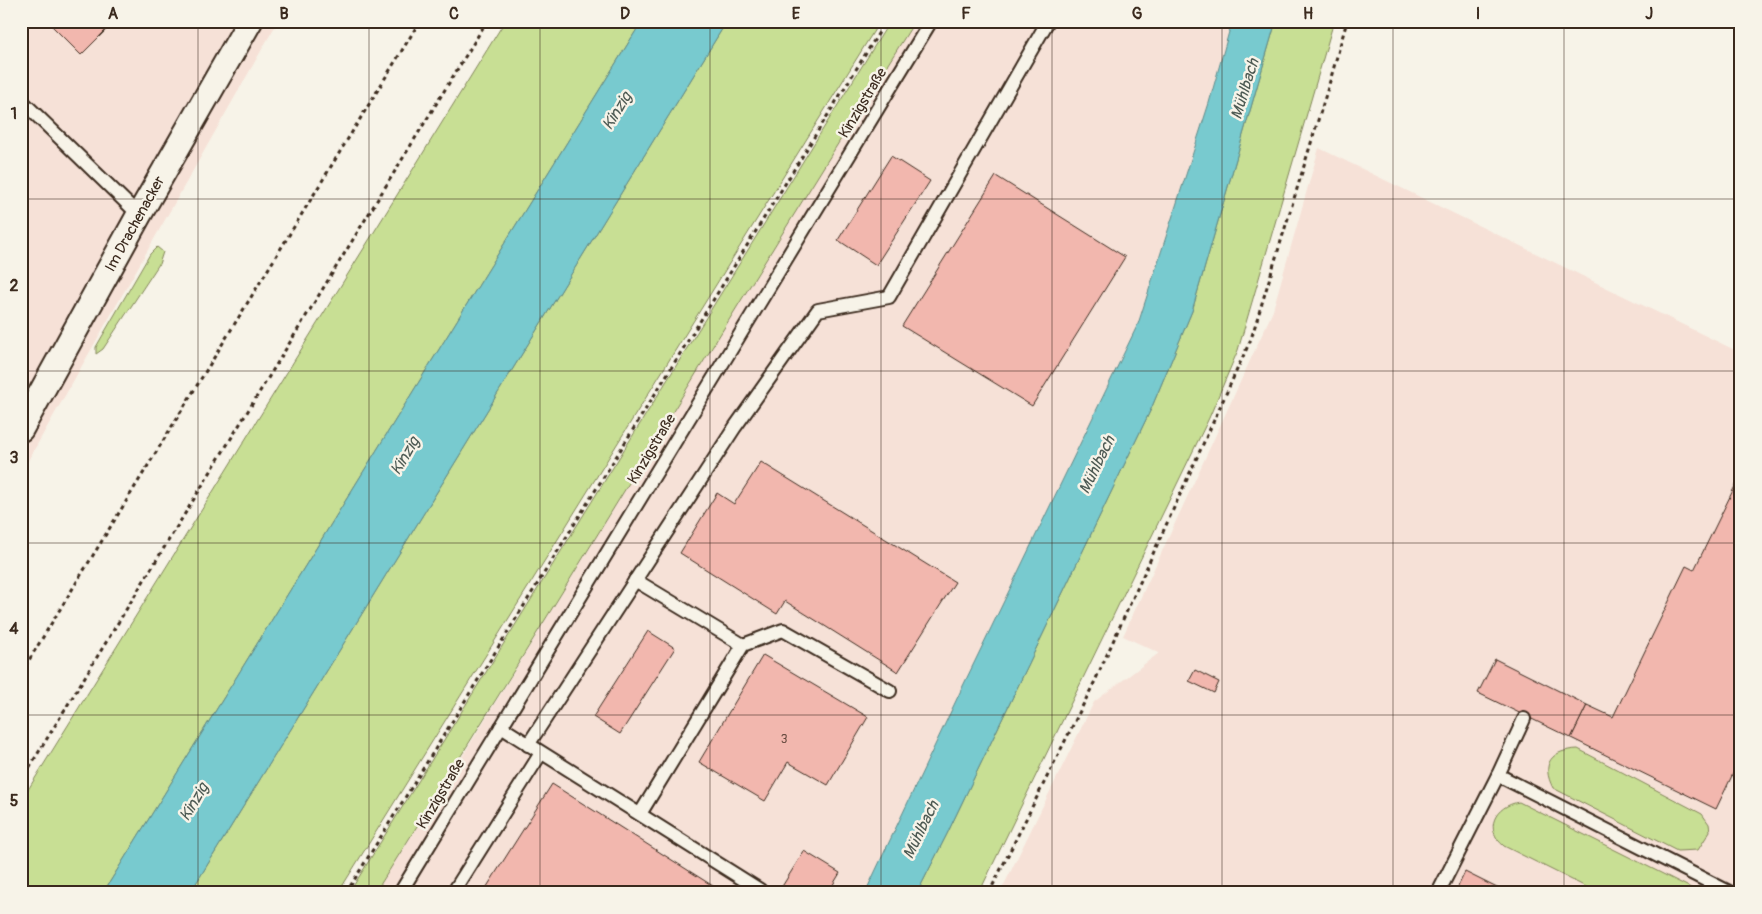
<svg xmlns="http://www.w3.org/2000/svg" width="1762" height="914" font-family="Pangolin,sans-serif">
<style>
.built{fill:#f6e1d7}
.green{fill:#c8df94;stroke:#828459}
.water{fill:#78cacf;stroke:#608a88}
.building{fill:#f2b7ae;stroke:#3b2a1e}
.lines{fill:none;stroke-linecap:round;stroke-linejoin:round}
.lane-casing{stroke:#3b2a1e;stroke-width:16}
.street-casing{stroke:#3b2a1e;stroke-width:28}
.path{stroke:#3b2a1e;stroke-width:3;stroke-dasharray:4 4;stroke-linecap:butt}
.lane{stroke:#f7f3e8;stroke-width:12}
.street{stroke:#f7f3e8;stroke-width:24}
.grid{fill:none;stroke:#3b2a1e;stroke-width:1;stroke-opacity:0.55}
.labels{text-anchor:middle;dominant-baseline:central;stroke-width:5;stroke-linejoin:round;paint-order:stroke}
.number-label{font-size:12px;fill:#694d42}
.street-label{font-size:15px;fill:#3b2a1e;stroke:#f7f3e8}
.water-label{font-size:16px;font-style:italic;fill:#4d5a53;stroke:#f7f3e8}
.neatline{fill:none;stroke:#3b2a1e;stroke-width:2}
.grid-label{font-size:16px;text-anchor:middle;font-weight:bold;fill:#3b2a1e}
</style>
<rect width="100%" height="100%" fill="#f7f3e8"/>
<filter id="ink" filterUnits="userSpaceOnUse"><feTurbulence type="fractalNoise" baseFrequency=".02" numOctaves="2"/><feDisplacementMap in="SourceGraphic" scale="10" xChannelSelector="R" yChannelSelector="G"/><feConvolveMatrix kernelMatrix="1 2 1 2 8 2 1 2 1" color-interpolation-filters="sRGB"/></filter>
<g filter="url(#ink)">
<!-- built -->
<g class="built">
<polygon points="21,21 278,21 21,473"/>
<polygon points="915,21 1232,21 1209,103 1138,324 962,688 865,893 375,893 462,757 813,182"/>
<polygon points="1319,148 1741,353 1741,893 1000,893 1094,702 1159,653 1123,636 1272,313"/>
</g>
<!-- green -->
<g class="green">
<polygon points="505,21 642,21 103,893 21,893 21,801"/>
<polygon points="727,21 880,21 338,893 190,893"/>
<path d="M890 21H915C732 310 558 604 375 893H349Z"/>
<polygon points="1276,21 1334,21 1238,350 1209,418 979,893 917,893 947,834 1151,409 1192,311"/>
<polygon points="157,247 163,252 159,264 103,349 96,354 96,347 150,254"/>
<path d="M1578 749 1702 814 1709 824 1710 831 1698 850 1677 851 1553 788C1540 763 1552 750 1578 749Z"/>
<path d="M1519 802 1701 893H1598L1504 846C1483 829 1495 806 1519 802Z"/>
</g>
<!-- water -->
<g class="water">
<polygon points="642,21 727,21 190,893 103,893"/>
<polygon points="1232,21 1276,21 1192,311 1151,409 947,834 917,893 865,893 962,688 1138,324 1209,103"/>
</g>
<!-- building -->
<g class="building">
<polygon points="47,21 115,21 81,55"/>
<polygon points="891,156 930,181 876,265 838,240"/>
<polygon points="996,176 1125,257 1032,406 902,326"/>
<polygon points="761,462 955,582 898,672 785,601 777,614 680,553 717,493 734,504"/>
<polygon points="1741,474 1741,757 1716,809 1571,738 1587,705 1613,717 1686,566 1694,570"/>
<polygon points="648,631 675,648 620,734 593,717"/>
<polygon points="763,655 868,717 828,785 788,762 765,801 699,762"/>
<polygon points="1495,659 1587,705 1571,738 1478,693"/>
<polygon points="1195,670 1219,682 1214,693 1189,681"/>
<polygon points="552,784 724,893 483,893"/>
<polygon points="804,851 840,873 828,893 778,893"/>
<polygon points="1465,872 1507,893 1455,893"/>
</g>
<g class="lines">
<defs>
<g id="lane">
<polyline points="21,100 139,215"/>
<polyline points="635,580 743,645"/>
<polyline points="501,727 760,890"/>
<polyline points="528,745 735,427 818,310 889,297 1048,21"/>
<polyline points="1498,775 1524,719"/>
<polyline points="640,814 743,645 783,630 890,691"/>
<polyline points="400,893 931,21"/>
<polyline points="453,893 541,753"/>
<polyline points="1438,893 1498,775 1731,893"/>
</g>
<polyline id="street" points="21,429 139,215 250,21"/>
</defs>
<!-- lane casing -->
<use href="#lane" class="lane-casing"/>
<!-- street casing -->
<use href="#street" class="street-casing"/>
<!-- path -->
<g class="path">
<polyline points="21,673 420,21"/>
<polyline points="21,781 487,21"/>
<polyline points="346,893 886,21"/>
<polyline points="989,893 1094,683 1251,339 1330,81 1347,21"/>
</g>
<!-- lane -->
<use href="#lane" class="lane"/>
<!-- street -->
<use href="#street" class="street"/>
</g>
</g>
<!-- grid -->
<path class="grid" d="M198 21V893M369 21V893M540 21V893M710 21V893M881 21V893M1052 21V893M1222 21V893M1393 21V893M1564 21V893M21 199H1741M21 371H1741M21 543H1741M21 715H1741"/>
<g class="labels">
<!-- number labels -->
<g class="number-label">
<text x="784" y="739">3</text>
</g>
<!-- street labels -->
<g class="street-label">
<text transform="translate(863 103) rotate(-59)">Kinzigstraße</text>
<text transform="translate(135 224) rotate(-61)">Im Drachenacker</text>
<text transform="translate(652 449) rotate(-59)">Kinzigstraße</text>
<text transform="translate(441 794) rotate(-59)">Kinzigstraße</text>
</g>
<!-- water labels -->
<g class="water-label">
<text transform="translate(1245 89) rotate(-73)">Mühlbach</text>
<text transform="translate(617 111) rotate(-58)">Kinzig</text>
<text transform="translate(405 456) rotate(-59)">Kinzig</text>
<text transform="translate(1097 465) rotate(-64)">Mühlbach</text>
<text transform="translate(194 802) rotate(-59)">Kinzig</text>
<text transform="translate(921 830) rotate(-64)">Mühlbach</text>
</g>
</g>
<!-- margin -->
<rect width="1762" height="914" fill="none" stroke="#f7f3e8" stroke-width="55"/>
<rect x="28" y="28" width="1706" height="858" class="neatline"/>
<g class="grid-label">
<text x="113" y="19">A</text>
<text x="284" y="19">B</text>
<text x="454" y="19">C</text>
<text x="625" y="19">D</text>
<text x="796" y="19">E</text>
<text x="966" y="19">F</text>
<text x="1137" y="19">G</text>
<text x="1308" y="19">H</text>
<text x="1478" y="19">I</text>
<text x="1649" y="19">J</text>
<text x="14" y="119">1</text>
<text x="14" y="291">2</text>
<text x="14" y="463">3</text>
<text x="14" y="634">4</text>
<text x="14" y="806">5</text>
</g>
</svg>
